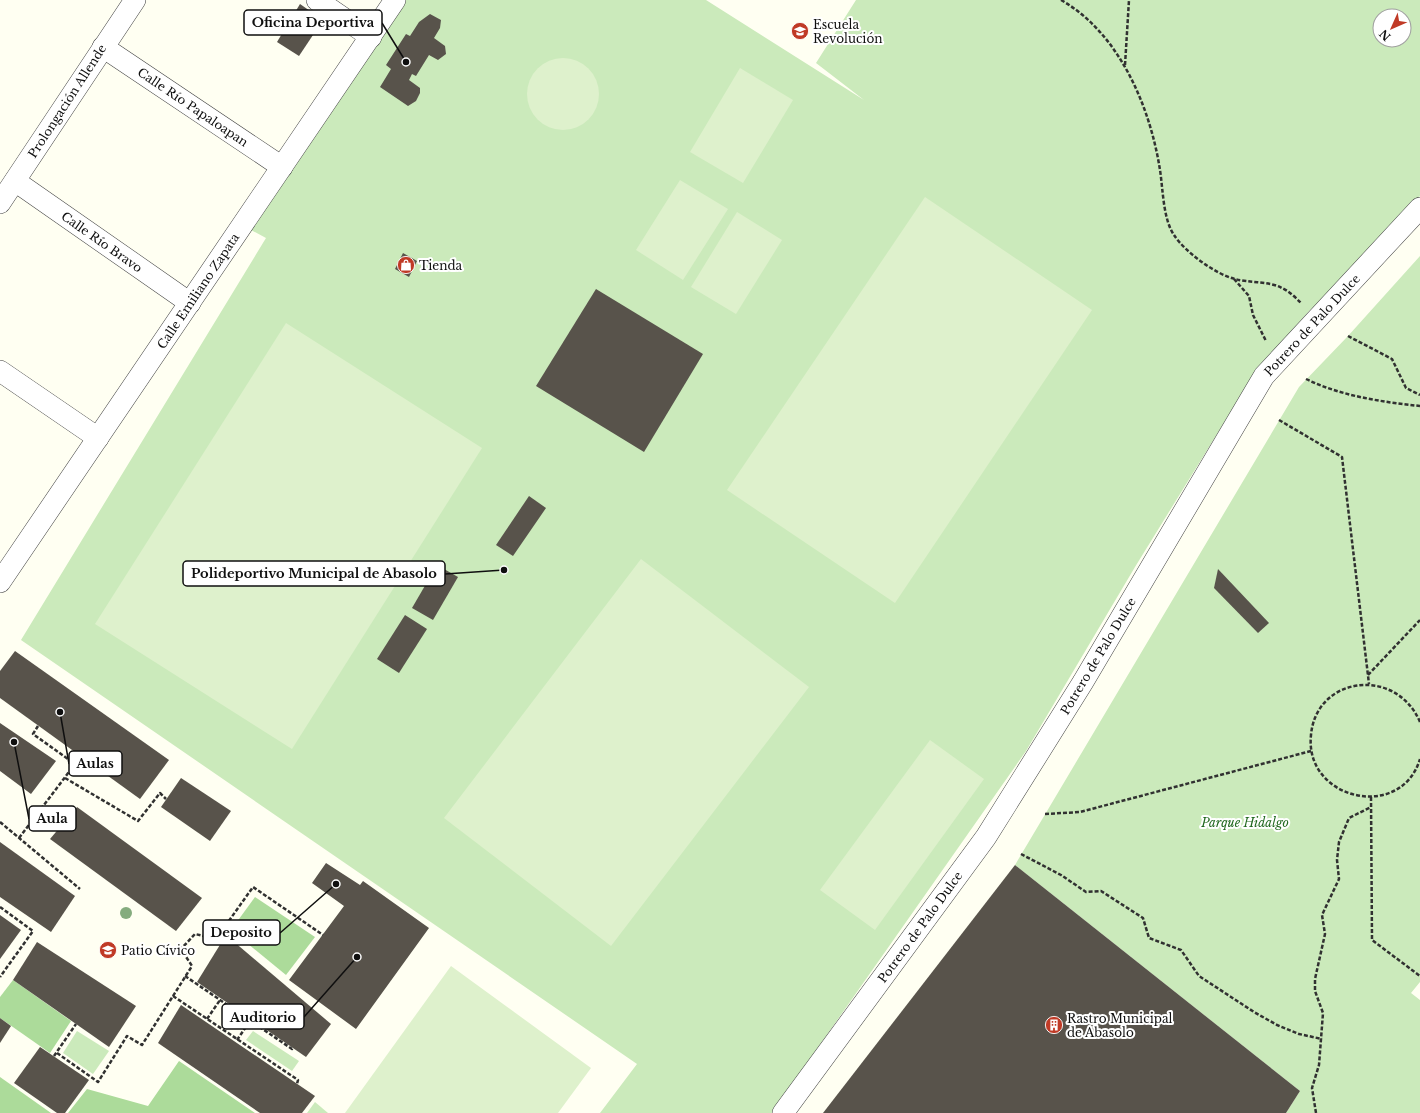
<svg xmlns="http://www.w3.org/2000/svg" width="1420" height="1113" font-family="'Libre Baskerville',serif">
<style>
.green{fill:#cbeabb;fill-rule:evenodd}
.forest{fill:#acdb9a}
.pitch{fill:#def1cc}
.building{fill:#58534b}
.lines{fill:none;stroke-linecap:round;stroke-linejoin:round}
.street-casing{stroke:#424242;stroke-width:22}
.path{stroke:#313131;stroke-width:2.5;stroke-dasharray:4 2;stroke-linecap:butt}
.street{stroke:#fff;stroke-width:21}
.tree{fill:#85ac7e}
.labels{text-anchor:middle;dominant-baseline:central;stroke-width:4;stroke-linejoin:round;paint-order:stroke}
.poi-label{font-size:12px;fill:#0f0f0f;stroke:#fff;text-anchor:start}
.street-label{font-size:12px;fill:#0f0f0f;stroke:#fff}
.park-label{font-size:12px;font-style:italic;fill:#21681f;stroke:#fff}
.leader{fill:none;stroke:#0f0f0f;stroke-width:1.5}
.callout-dot{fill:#0f0f0f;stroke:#fff;stroke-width:1.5}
.callout{fill:#fff;stroke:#0f0f0f;stroke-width:1.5}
.callout-label{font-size:13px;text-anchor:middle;font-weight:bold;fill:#0f0f0f}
</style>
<rect width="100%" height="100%" fill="#fffff2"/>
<!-- green -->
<g class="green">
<path d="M406 0H706L864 100 816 63 856 0H1420V196L1327 295 1309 311 1254 374 1135 567 1026 751 772 1113H600L637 1064 21 640 266 238 251 230ZM1380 16H1404V40H1380Z"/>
<polygon points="1420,256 1420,982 1411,993 1420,1000 1420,1113 1286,1113 1300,1091 1015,865 1299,387 1348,336"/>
<polygon points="77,1031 109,1051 93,1074 63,1053"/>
<polygon points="253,1031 299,1061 292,1071 246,1040"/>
<polygon points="315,1102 328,1113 307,1113"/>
</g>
<!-- forest -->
<g class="forest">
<polygon points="255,897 315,937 286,975 231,930"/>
<polygon points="13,980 71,1021 50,1053 0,1018 0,997"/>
<polygon points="179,1061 255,1113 68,1113 87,1089 148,1106"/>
<polygon points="0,1077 51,1113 0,1113"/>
</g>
<!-- pitch -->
<g class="pitch">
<circle cx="563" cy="94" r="36"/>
<polygon points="740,68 793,100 743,183 690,152"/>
<polygon points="680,180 728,209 683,280 636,250"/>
<polygon points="925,197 1092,310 895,603 727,490"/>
<polygon points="737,212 782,240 736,314 691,287"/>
<polygon points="286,323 482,448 292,749 95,624"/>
<polygon points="641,559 809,687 611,946 444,818"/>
<polygon points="930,740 984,779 875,930 820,890"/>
<polygon points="451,966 591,1068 558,1113 345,1113"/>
</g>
<!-- building -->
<g class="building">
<polygon points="300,4 323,20 299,56 277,42"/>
<polygon points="430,14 441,20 440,28 434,38 445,46 446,54 438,60 429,55 416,76 412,74 409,80 420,88 420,93 416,101 408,106 380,87 391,69 386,65 406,34 410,36 419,22"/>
<polygon points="403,253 417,261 409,277 395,269"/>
<polygon points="596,289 703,354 644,452 536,386"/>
<polygon points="529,496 546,508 513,556 496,545"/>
<polygon points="437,565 458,577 433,620 412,608"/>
<polygon points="1218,569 1269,623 1258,633 1214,588"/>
<polygon points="405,615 427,629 399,673 377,659"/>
<polygon points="15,651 169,760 140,799 0,698 0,671"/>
<polygon points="0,723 56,761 31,794 0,771"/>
<polygon points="181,778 231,811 210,841 161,807"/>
<polygon points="77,807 202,898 176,931 50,839"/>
<polygon points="0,842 75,896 51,932 0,897"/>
<polygon points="326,863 360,885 363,881 429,928 356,1029 289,980 344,906 312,883"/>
<polygon points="1015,865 1300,1091 1286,1113 823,1113"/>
<polygon points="0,915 21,930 0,959"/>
<polygon points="226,935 331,1024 306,1057 197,982"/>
<polygon points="37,942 136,1006 109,1047 13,980"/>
<polygon points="181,1005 315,1096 302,1113 260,1113 158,1043"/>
<polygon points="0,1018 11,1026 0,1043"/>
<polygon points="40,1047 89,1080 65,1113 57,1113 14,1083"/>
</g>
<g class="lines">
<defs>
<g id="street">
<polyline points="317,0 371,37"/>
<polyline points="103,47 282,167"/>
<polyline points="15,181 190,303"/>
<polyline points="0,203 135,0"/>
<polyline points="0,371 98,438"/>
<polyline points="0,582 395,0"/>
<polyline points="783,1113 986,837 1083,682 1264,376 1420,208"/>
</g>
</defs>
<!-- street casing -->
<use href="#street" class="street-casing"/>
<!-- path -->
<g class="path">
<path d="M1061 0C1119 33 1150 106 1160 170 1163 189 1163 219 1174 235 1185 252 1215 274 1235 279 1249 283 1269 281 1282 288 1289 291 1296 298 1301 303"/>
<polyline points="1125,65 1129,0"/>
<polyline points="1234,279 1249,296 1253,315 1266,341"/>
<polyline points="1348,336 1392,359 1406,388 1420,395"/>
<path d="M1306 379C1341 396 1382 402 1420 406"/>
<polyline points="1279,420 1342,457 1369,684"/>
<polyline points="1368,675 1420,620"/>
<path d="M1420 722C1396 666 1316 676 1311 735 1304 800 1401 822 1420 759"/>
<polyline points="65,778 138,821 160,793 166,799"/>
<polyline points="1371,797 1372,940 1420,976"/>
<polyline points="1045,814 1080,812 1311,751"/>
<polyline points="0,822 80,889"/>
<polyline points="19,838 75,764 33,734 38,726"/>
<polyline points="1021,854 1061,875 1086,892 1101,891 1143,918 1149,938 1181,950 1199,976 1254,1012 1277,1025 1299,1034 1322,1039"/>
<polyline points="0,907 33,931 0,977"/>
<polyline points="185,976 292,1049 293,1047"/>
<polyline points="173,996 298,1080 297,1084"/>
<polyline points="207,1019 220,1000"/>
<polyline points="237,1040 250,1021"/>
<polyline points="57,1053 98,1082 127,1036 142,1045 192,966 181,949 195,934 216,939 253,887 323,935"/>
<polyline points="54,1056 76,1024"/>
<polyline points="1316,1113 1312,1088 1319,1065 1323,1013 1315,991 1315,979 1325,934 1322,915 1339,879 1337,860 1339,842 1349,818 1371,807"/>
</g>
<!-- street -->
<use href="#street" class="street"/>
</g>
<!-- trees -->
<circle class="tree" cx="126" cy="913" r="6"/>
<!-- icons -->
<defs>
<symbol id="school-disc" viewBox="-11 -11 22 22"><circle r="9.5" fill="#c03a26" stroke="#fff"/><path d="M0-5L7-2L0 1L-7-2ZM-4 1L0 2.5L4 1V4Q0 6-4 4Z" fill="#fff"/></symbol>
<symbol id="shop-disc" viewBox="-11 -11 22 22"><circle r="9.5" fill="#c03a26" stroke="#fff"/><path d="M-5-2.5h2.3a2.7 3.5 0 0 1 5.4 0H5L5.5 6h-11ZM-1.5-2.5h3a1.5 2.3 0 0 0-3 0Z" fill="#fff"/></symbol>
<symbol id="building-disc" viewBox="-11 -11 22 22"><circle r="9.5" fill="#c03a26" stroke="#fff"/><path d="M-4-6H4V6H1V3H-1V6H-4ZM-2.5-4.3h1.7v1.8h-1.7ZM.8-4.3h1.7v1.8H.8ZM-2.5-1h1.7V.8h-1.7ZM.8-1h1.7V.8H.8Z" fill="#fff"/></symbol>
</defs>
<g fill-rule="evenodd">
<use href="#school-disc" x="790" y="21" width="20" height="20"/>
<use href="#shop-disc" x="396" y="255" width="20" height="20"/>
<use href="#school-disc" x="98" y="940" width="20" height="20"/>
<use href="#building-disc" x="1044" y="1015" width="20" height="20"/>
</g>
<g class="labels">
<!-- poi labels -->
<g class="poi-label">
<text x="813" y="24">Escuela<tspan x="813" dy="14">Revolución</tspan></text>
<text x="419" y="265">Tienda</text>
<text x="121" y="950">Patio Cívico</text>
<text x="1067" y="1018">Rastro Municipal<tspan x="1067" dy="14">de Abasolo</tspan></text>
</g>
<!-- street labels -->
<g class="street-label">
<text transform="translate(67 101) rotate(-57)">Prolongación Allende</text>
<text transform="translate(193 107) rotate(34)">Calle Río Papaloapan</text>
<text transform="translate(102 242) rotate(35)">Calle Río Bravo</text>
<text transform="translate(198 291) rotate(-56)">Calle Emiliano Zapata</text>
<text transform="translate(1312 325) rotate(-47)">Potrero de Palo Dulce</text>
<text transform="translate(1098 656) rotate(-59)">Potrero de Palo Dulce</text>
<text transform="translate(920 927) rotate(-54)">Potrero de Palo Dulce</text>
</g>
<!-- park labels -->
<g class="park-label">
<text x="1245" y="822">Parque Hidalgo</text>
</g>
</g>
<!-- callouts -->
<path class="leader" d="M406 62L382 23M504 570L445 574M60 712L69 764M14 742L29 819M336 884L280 933M357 957L304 1017"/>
<g class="callout-dot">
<circle cx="406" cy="62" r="4"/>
<circle cx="504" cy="570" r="4"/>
<circle cx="60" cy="712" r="4"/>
<circle cx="14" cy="742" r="4"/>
<circle cx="336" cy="884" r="4"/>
<circle cx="357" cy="957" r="4"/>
</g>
<g class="callout">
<rect x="244" y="10" width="138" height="25" rx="4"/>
<rect x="183" y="561" width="262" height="25" rx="4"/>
<rect x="69" y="751" width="53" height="25" rx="4"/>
<rect x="29" y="806" width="47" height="25" rx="4"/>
<rect x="203" y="920" width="77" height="25" rx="4"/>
<rect x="222" y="1004" width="82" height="25" rx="4"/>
</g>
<g class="callout-label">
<text x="313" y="27">Oficina Deportiva</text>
<text x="314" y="578">Polideportivo Municipal de Abasolo</text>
<text x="95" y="768">Aulas</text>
<text x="52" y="823">Aula</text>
<text x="241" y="937">Deposito</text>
<text x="263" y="1022">Auditorio</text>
</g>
<!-- north arrow -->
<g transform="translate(1392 28) rotate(225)"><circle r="19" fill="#ffffff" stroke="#9f9f9f"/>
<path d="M0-3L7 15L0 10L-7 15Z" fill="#c03a26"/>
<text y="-6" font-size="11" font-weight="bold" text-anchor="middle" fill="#0f0f0f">N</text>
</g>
</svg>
